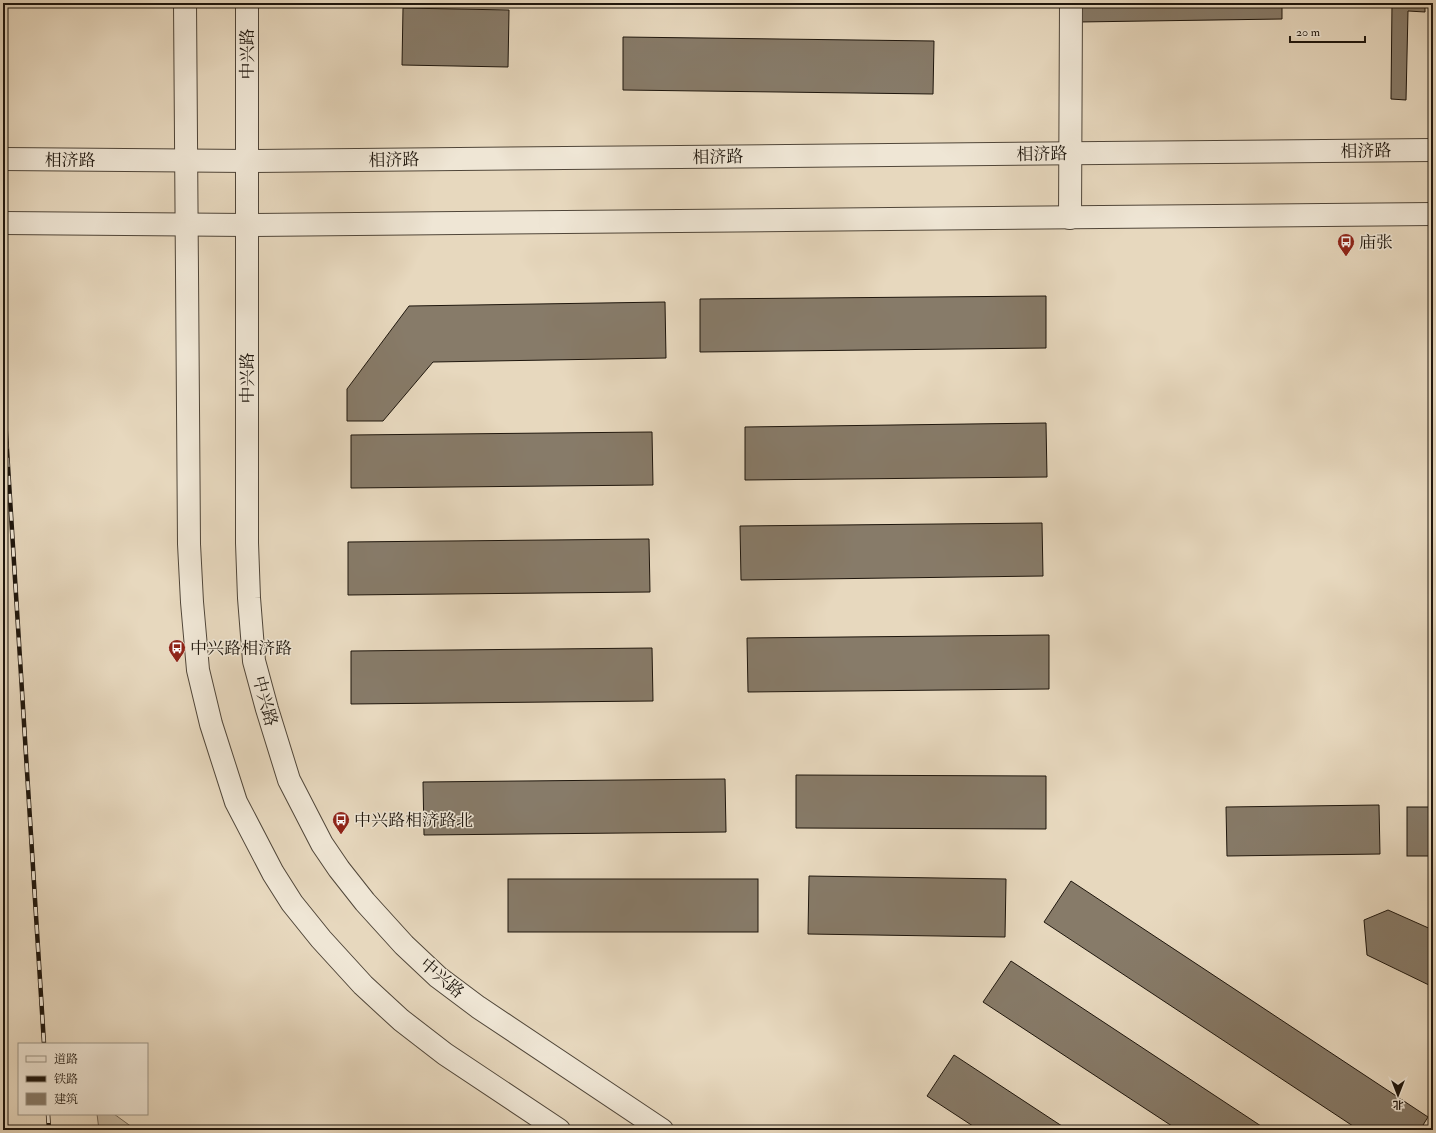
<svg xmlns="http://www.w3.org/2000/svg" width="1436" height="1133" font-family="'IM FELL Double Pica','Noto Serif SC',serif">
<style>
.green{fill:#c5b7a0;stroke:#726656}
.building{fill:#877b69;stroke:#1e160d}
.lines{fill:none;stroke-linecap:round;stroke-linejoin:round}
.minor-casing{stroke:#504639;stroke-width:24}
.minor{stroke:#efe6d5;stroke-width:22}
.rail-casing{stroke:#1e160d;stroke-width:4.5}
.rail{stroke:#efe6d5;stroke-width:3;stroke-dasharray:9;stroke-linecap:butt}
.labels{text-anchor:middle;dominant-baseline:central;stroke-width:3;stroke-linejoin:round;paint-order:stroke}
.street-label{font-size:17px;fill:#1e160d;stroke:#efe6d5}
.poi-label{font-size:17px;fill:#1e160d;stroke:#efe6d5;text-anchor:start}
</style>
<rect width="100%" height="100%" fill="#e7d8be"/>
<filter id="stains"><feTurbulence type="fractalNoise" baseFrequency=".005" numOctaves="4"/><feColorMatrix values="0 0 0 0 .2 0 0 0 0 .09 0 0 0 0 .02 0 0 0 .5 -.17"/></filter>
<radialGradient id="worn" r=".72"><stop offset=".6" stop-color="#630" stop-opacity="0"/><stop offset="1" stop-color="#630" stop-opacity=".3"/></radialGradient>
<!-- green -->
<polygon class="green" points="97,1114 114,1114 136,1130 99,1130"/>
<!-- building -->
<g class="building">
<polygon points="1079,3 1282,3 1282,19 1079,22"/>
<polygon points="1392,3 1425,3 1425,12 1408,11 1406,100 1391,99"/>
<polygon points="403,8 509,10 508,67 402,65"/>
<polygon points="623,37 934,41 933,94 623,90"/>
<polygon points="1046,296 1046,348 700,352 700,299"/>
<polygon points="665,302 666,358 433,362 383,421 347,421 347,389 409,306"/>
<polygon points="1046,423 1047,477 745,480 745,427"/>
<polygon points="652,432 653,485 351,488 351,435"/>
<polygon points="1042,523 1043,576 741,580 740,526"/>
<polygon points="649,539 650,592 348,595 348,542"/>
<polygon points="1049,635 1049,689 748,692 747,638"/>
<polygon points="652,648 653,701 351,704 351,651"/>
<polygon points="796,775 1046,776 1046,829 796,828"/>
<polygon points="725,779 726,832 424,835 423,782"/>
<polygon points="1379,805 1380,854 1227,856 1226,807"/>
<rect x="1407" y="807" width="26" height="49"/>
<polygon points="809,876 1006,879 1005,937 808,934"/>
<rect x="508" y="879" width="250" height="53"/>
<polygon points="1071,881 1428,1117 1420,1130 1359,1130 1044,922"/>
<polygon points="1388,910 1433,930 1433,987 1367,955 1364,920"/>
<polygon points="1011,961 1267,1130 1178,1130 983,1002"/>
<polygon points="954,1055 1068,1130 979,1130 927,1096"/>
</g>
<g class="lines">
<defs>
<g id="minor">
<polyline points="185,3 189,544 192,602 198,670 211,724 236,802 273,873 292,903 321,939 363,985 401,1020 445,1054 559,1130"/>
<polyline points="247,3 247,543 249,598 254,661 267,709 289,780 322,844 339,869 365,902 404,945 438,977 478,1007 662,1130"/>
<polyline points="3,159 247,161 1433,150"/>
<polyline points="1070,218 1071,3"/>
<polyline points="3,223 247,225 1433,214"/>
</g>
</defs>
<!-- minor casing -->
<use href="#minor" class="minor-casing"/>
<!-- minor -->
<use href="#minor" class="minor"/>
<defs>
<g id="rail">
<polyline points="3,386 44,1044"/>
<polyline points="48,1114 49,1130"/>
</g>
</defs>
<!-- rail casing -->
<use href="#rail" class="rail-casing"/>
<!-- rail -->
<use href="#rail" class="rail"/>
</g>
<!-- icons -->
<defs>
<symbol id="bus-pin" viewBox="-11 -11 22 30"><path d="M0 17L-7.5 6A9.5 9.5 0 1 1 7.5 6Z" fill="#8f2418" stroke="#efe6d5"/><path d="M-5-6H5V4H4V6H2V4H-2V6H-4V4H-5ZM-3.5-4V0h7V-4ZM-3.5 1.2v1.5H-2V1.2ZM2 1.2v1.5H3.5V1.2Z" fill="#fff"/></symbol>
</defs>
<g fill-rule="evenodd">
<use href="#bus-pin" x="1336" y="232" width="20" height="27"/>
<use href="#bus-pin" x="167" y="638" width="20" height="27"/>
<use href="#bus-pin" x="331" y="810" width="20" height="27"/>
</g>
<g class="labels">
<!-- street labels -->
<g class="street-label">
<text transform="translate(247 54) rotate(-90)">中兴路</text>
<text transform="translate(1366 151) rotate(-1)">相济路</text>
<text transform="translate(1042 154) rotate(-1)">相济路</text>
<text transform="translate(718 157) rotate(-1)">相济路</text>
<text x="70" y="160">相济路</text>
<text transform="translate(394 160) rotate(-1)">相济路</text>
<text transform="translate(247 378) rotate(-90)">中兴路</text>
<text transform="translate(265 701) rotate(75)">中兴路</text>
<text transform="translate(442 978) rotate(40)">中兴路</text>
</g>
<!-- poi labels -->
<g class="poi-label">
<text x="1359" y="242">庙张</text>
<text x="190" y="648">中兴路相济路</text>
<text x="354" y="820">中兴路相济路北</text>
</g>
</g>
<!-- margin -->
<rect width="1436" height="1133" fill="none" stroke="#e7d8be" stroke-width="16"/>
<rect x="4" y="4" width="1428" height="1125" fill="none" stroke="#1e160d" stroke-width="2"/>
<rect x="8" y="8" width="1420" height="1117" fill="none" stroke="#1e160d"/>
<!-- legend -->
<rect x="18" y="1043" width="130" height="72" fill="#efe6d5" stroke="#9b9385"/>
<rect x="26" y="1056" width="20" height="6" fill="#efe6d5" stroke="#9b9385"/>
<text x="54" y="1063" font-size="12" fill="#1e160d">道路</text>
<rect x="26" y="1076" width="20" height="6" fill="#1e160d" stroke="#9b9385"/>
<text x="54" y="1083" font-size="12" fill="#1e160d">铁路</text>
<rect x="26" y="1093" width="20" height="12" fill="#877b69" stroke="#9b9385"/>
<text x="54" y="1103" font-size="12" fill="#1e160d">建筑</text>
<!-- north arrow -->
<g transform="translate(1398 1095) rotate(180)" stroke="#efe6d5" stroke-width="3" paint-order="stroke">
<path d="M0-3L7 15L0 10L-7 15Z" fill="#1e160d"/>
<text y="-6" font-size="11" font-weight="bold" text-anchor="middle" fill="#1e160d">北</text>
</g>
<!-- scale -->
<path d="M1290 36v6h75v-6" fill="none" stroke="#1e160d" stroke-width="2"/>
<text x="1296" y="36" font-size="12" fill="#1e160d" stroke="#efe6d5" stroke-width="3" paint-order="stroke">20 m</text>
<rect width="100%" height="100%" filter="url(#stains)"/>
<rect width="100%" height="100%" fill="url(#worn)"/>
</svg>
